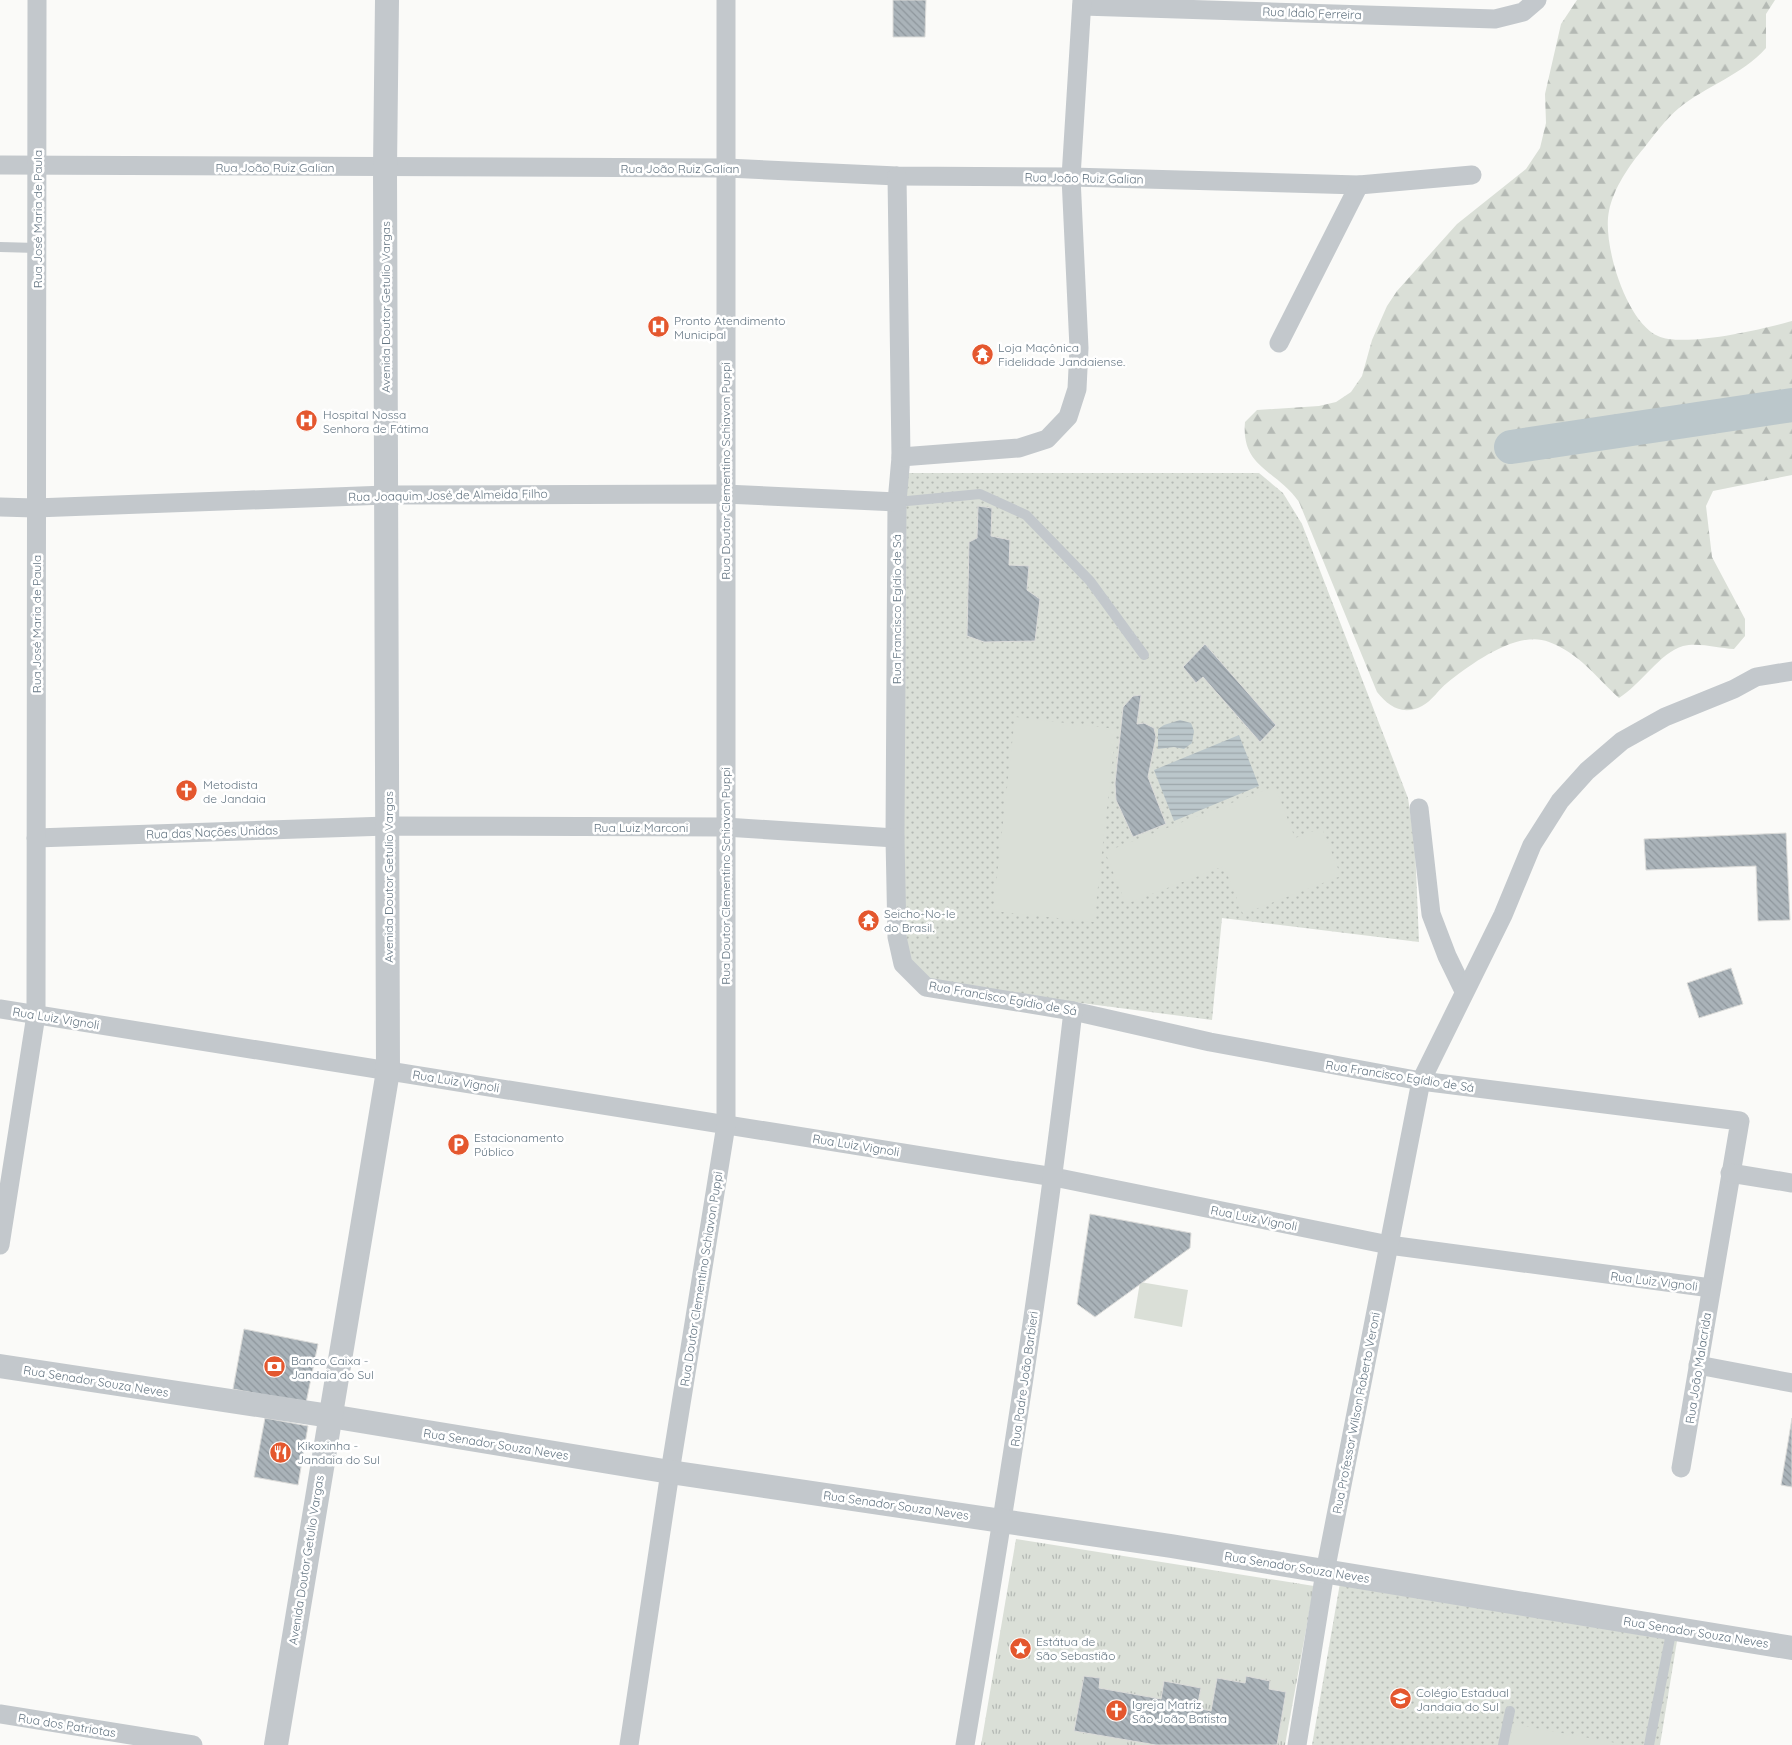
<svg xmlns="http://www.w3.org/2000/svg" width="1792" height="1745" font-family="Quicksand,sans-serif">
<style>
.grass{fill:url(#grass-dots)}
.forest{fill:url(#forest-firs)}
.park{fill:url(#park-tufts)}
.pitch{fill:#dadfd7}
.water{fill:url(#water-rules)}
.lines{fill:none;stroke-linecap:round;stroke-linejoin:round}
.river{stroke:#bbc7cb;stroke-width:34}
.building{fill:url(#building-back-hatch);stroke:#dcdcda}
.service{stroke:#c3c8cc;stroke-width:10}
.minor{stroke:#c3c8cc;stroke-width:19}
.tertiary{stroke:#c3c8cc;stroke-width:24}
.labels{text-anchor:middle;dominant-baseline:central;stroke-width:5;stroke-linejoin:round;paint-order:stroke}
.street-label{font-size:12px;fill:#657683;stroke:#fff}
.poi-label{font-size:12px;fill:#657683;stroke:#fff;text-anchor:start}
</style>
<defs>
<pattern id="grass-dots" width="8" height="8" patternUnits="userSpaceOnUse" patternTransform="scale(1.25)"><rect width="8" height="8" fill="#dadfd7"/><path d="M2 2h.1M6 6h.1" fill="none" stroke="#b4b9b4" stroke-width="1.8" stroke-linecap="round"/></pattern>
<pattern id="forest-firs" width="22" height="20" patternUnits="userSpaceOnUse" patternTransform="scale(1.25)"><rect width="22" height="20" fill="#dadfd7"/><path d="M5 1l3.5 6h-7zM16 11l3.5 6h-7z" fill="#b4b9b4"/></pattern>
<pattern id="park-tufts" width="24" height="20" patternUnits="userSpaceOnUse" patternTransform="scale(1.25)"><rect width="24" height="20" fill="#dadfd7"/><path d="M3 7l-1-3M5 7V3M7 7l1-3M15 17l-1-3M17 17v-4M19 17l1-3" fill="none" stroke="#b4b9b4"/></pattern>
<pattern id="water-rules" width="6" height="5" patternUnits="userSpaceOnUse" patternTransform="scale(1.25)"><rect width="6" height="5" fill="#bbc7cb"/><path d="M0 2.5h6" fill="none" stroke="#9ca6aa"/></pattern>
<pattern id="building-back-hatch" width="6" height="6" patternUnits="userSpaceOnUse" patternTransform="scale(1.25)"><rect width="6" height="6" fill="#aab3b9"/><path d="M-1 5l2 2M0 0l6 6M5-1l2 2" fill="none" stroke="#8e969c"/></pattern>
</defs>
<rect width="100%" height="100%" fill="#fafaf8"/>
<!-- grass -->
<g class="grass">
<polygon points="902,473 1259,473 1283,493 1302,524 1408,798 1415,846 1419,942 1222,918 1212,1020 934,984 909,959 903,932"/>
<polygon points="1340,1583 1677,1641 1660,1745 1312,1745"/>
</g>
<!-- forest -->
<path class="forest" d="M1577 0H1775L1766 14V48C1742 75 1706 86 1679 108 1666 119 1654 135 1644 148 1630 164 1613 189 1609 211 1602 243 1626 322 1658 336 1683 348 1764 329 1792 321V475L1713 491 1706 506 1712 557 1745 619V636L1734 649C1718 648 1698 642 1683 646 1661 652 1640 685 1619 698 1596 677 1579 653 1549 642 1518 629 1471 664 1447 683 1439 689 1432 701 1422 706 1403 716 1389 707 1377 692L1299 502C1276 469 1241 468 1245 422L1257 410 1319 406 1336 402 1351 392 1362 376 1372 340 1387 306 1397 291 1457 224 1526 169 1540 148 1546 123 1545 94 1561 24Z"/>
<!-- park -->
<polygon class="park" points="1016,1539 1314,1586 1285,1745 981,1745"/>
<!-- pitch -->
<g class="pitch">
<polygon points="1015,717 1116,729 1094,922 993,911"/>
<polygon points="1275,786 1295,838 1322,828 1341,876 1243,914 1224,866 1126,904 1105,852"/>
<polygon points="1140,1282 1188,1290 1182,1327 1134,1318"/>
<polygon points="1513,1724 1627,1745 1509,1745"/>
</g>
<!-- water -->
<g class="water">
<polygon points="1180,720 1191,723 1194,731 1192,743 1184,749 1174,747 1158,749 1158,729 1164,725"/>
<polygon points="1239,735 1259,786 1174,821 1154,770"/>
</g>
<g class="lines">
<!-- river -->
<polyline class="river" points="1511,447 1792,405"/>
</g>
<!-- building -->
<g class="building">
<polygon points="893,0 926,0 925,37 893,37"/>
<polygon points="978,506 992,508 991,536 1010,540 1009,565 1029,566 1027,590 1040,599 1035,641 984,642 967,636 969,542 977,538"/>
<polygon points="1205,644 1276,725 1260,742 1203,677 1196,683 1183,667"/>
<polygon points="1141,695 1137,724 1144,723 1154,728 1156,737 1148,777 1166,824 1133,837 1116,800 1115,783 1123,707 1133,696"/>
<polygon points="1786,833 1790,920 1758,921 1756,866 1646,870 1644,839"/>
<polygon points="1731,968 1743,1004 1699,1018 1687,983"/>
<polygon points="1090,1214 1191,1233 1190,1248 1095,1317 1077,1304"/>
<polygon points="244,1329 318,1344 306,1403 233,1389"/>
<polygon points="265,1418 308,1426 298,1485 254,1477"/>
<polygon points="1792,1418 1792,1487 1781,1485"/>
<polygon points="1084,1676 1100,1678 1099,1688 1161,1699 1164,1681 1201,1688 1197,1708 1211,1711 1217,1678 1245,1683 1246,1676 1270,1681 1269,1689 1286,1692 1277,1745 1156,1745 1074,1731"/>
</g>
<g class="lines">
<!-- service -->
<g class="service">
<polyline points="0,247 37,248"/>
<polyline points="897,502 980,494 1026,515 1090,581 1144,655"/>
<polyline points="1503,1745 1510,1711"/>
<polyline points="1649,1745 1672,1628"/>
</g>
<!-- minor -->
<g class="minor">
<polyline points="1082,6 1495,19 1523,12 1537,0"/>
<polyline points="0,165 727,168 897,176 1071,177 1359,185 1472,175"/>
<polyline points="897,176 901,457 897,502 895,838 897,937 903,964 926,987 1073,1011 1210,1042 1421,1081 1740,1121 1681,1468"/>
<polyline points="1279,343 1359,185"/>
<polyline points="901,457 1019,448 1047,439 1068,417 1077,389 1079,348 1071,177 1082,0"/>
<polyline points="0,507 35,508 386,495 725,494 897,502"/>
<polyline points="1419,808 1431,914 1447,956 1464,991"/>
<polyline points="36,838 387,826 725,827 895,838"/>
<polyline points="0,1009 1054,1177 1389,1245 1711,1288"/>
<polyline points="1730,1173 1792,1183"/>
<polyline points="0,1245 36,1015 37,0"/>
<polyline points="1698,1365 1792,1383"/>
<polyline points="0,1714 193,1745"/>
<polyline points="629,1745 670,1472 726,1125 726,0"/>
<path d="M965 1745C1006 1501 1045 1257 1073 1011"/>
<polyline points="1297,1745 1325,1572 1421,1081 1503,915 1532,845 1560,801 1587,771 1622,741 1665,717 1734,689 1756,677 1792,671"/>
</g>
<!-- tertiary -->
<g class="tertiary">
<polyline points="0,1366 330,1416 670,1472 1171,1546 1792,1648"/>
<polyline points="276,1745 388,1071 385,168 387,0"/>
</g>
</g>
<!-- icons -->
<defs>
<symbol id="hospital-disc" viewBox="-11 -11 22 22"><circle r="9.5" fill="#e4572e" stroke="#fff"/><path d="M-5-5h3v3.5h4V-5h3V5h-3V1.5h-4V5h-3Z" fill="#fff"/></symbol>
<symbol id="temple-disc" viewBox="-11 -11 22 22"><circle r="9.5" fill="#e4572e" stroke="#fff"/><path d="M0-6L5-2H3V0L6.5 2.5H4V6H1.5V3h-3V6H-4V2.5H-6.5L-3 0V-2H-5Z" fill="#fff"/></symbol>
<symbol id="church-disc" viewBox="-11 -11 22 22"><circle r="9.5" fill="#e4572e" stroke="#fff"/><path d="M-1.2-6h2.4v3.5h3.3v2.4h-3.3V6h-2.4V-.1h-3.3v-2.4h3.3Z" fill="#fff"/></symbol>
<symbol id="parking-disc" viewBox="-11 -11 22 22"><circle r="9.5" fill="#e4572e" stroke="#fff"/><path d="M-3.5-5.5H1a3.5 3.5 0 0 1 0 7H-1V5.5H-3.5ZM-1-3.4V-.6H.8a1.4 1.4 0 0 0 0-2.8Z" fill="#fff"/></symbol>
<symbol id="bank-disc" viewBox="-11 -11 22 22"><circle r="9.5" fill="#e4572e" stroke="#fff"/><path d="M-6-4H6V4H-6ZM0-2.3a2.3 2.3 0 1 0 0 4.6a2.3 2.3 0 1 0 0-4.6Z" fill="#fff"/></symbol>
<symbol id="restaurant-disc" viewBox="-11 -11 22 22"><circle r="9.5" fill="#e4572e" stroke="#fff"/><path d="M-5-6h1v4h1v-4h1v4h1v-4h1v5L-1.5 .5V6h-2V.5L-5-1ZM5-6V6H3V1.5H1.5Q1.5-4 5-6Z" fill="#fff"/></symbol>
<symbol id="sight-disc" viewBox="-11 -11 22 22"><circle r="9.5" fill="#e4572e" stroke="#fff"/><path d="M0-6L1.8-2.2L6-1.7L2.9 1.2L3.7 5.4L0 3.3L-3.7 5.4L-2.9 1.2L-6-1.7L-1.8-2.2Z" fill="#fff"/></symbol>
<symbol id="school-disc" viewBox="-11 -11 22 22"><circle r="9.5" fill="#e4572e" stroke="#fff"/><path d="M0-5L7-2L0 1L-7-2ZM-4 1L0 2.5L4 1V4Q0 6-4 4Z" fill="#fff"/></symbol>
</defs>
<g fill-rule="evenodd">
<use href="#hospital-disc" x="646" y="314" width="25" height="25"/>
<use href="#temple-disc" x="970" y="342" width="25" height="25"/>
<use href="#hospital-disc" x="294" y="408" width="25" height="25"/>
<use href="#church-disc" x="174" y="778" width="25" height="25"/>
<use href="#temple-disc" x="856" y="908" width="25" height="25"/>
<use href="#parking-disc" x="446" y="1132" width="25" height="25"/>
<use href="#bank-disc" x="262" y="1354" width="25" height="25"/>
<use href="#restaurant-disc" x="268" y="1440" width="25" height="25"/>
<use href="#sight-disc" x="1008" y="1636" width="25" height="25"/>
<use href="#school-disc" x="1388" y="1686" width="25" height="25"/>
<use href="#church-disc" x="1104" y="1698" width="25" height="25"/>
</g>
<g class="labels">
<!-- street labels -->
<g class="street-label">
<text transform="translate(1312 13) rotate(2)">Rua Idalo Ferreira</text>
<text x="275" y="167">Rua João Ruiz Galian</text>
<text x="680" y="168">Rua João Ruiz Galian</text>
<text transform="translate(1084 178) rotate(1)">Rua João Ruiz Galian</text>
<text transform="translate(37 219) rotate(-90)">Rua José Maria de Paula</text>
<text transform="translate(385 307) rotate(-90)">Avenida Doutor Getulio Vargas</text>
<text transform="translate(725 471) rotate(-90)">Rua Doutor Clementino Schiavon Puppi</text>
<text transform="translate(448 495) rotate(-1)">Rua Joaquim José de Almeida Filho</text>
<text transform="translate(896 609) rotate(-90)">Rua Francisco Egídio de Sá</text>
<text transform="translate(36 624) rotate(-90)">Rua José Maria de Paula</text>
<text x="641" y="827">Rua Luiz Marconi</text>
<text transform="translate(212 832) rotate(-2)">Rua das Nações Unidas</text>
<text transform="translate(725 876) rotate(-90)">Rua Doutor Clementino Schiavon Puppi</text>
<text transform="translate(388 877) rotate(-90)">Avenida Doutor Getulio Vargas</text>
<text transform="translate(1003 998) rotate(10)">Rua Francisco Egídio de Sá</text>
<text transform="translate(56 1018) rotate(9)">Rua Luiz Vignoli</text>
<text transform="translate(1400 1076) rotate(9)">Rua Francisco Egídio de Sá</text>
<text transform="translate(456 1081) rotate(9)">Rua Luiz Vignoli</text>
<text transform="translate(856 1145) rotate(9)">Rua Luiz Vignoli</text>
<text transform="translate(1254 1218) rotate(11)">Rua Luiz Vignoli</text>
<text transform="translate(701 1279) rotate(-81)">Rua Doutor Clementino Schiavon Puppi</text>
<text transform="translate(1654 1281) rotate(7)">Rua Luiz Vignoli</text>
<text transform="translate(1698 1368) rotate(-81)">Rua João Malacrida</text>
<text transform="translate(1024 1379) rotate(-82)">Rua Padre João Barbieri</text>
<text transform="translate(96 1381) rotate(9)">Rua Senador Souza Neves</text>
<text transform="translate(1356 1413) rotate(-79)">Rua Professor Wilson Roberto Veroni</text>
<text transform="translate(496 1444) rotate(9)">Rua Senador Souza Neves</text>
<text transform="translate(896 1505) rotate(8)">Rua Senador Souza Neves</text>
<text transform="translate(306 1560) rotate(-81)">Avenida Doutor Getulio Vargas</text>
<text transform="translate(1297 1567) rotate(9)">Rua Senador Souza Neves</text>
<text transform="translate(1696 1632) rotate(9)">Rua Senador Souza Neves</text>
<text transform="translate(67 1725) rotate(9)">Rua dos Patriotas</text>
</g>
<!-- poi labels -->
<g class="poi-label">
<text x="674" y="320">Pronto Atendimento<tspan x="674" dy="14">Municipal</tspan></text>
<text x="998" y="347">Loja Maçônica<tspan x="998" dy="14">Fidelidade Jandaiense.</tspan></text>
<text x="323" y="414">Hospital Nossa<tspan x="323" dy="14">Senhora de Fátima</tspan></text>
<text x="203" y="784">Metodista<tspan x="203" dy="14">de Jandaia</tspan></text>
<text x="884" y="913">Seicho-No-Ie<tspan x="884" dy="14">do Brasil.</tspan></text>
<text x="474" y="1137">Estacionamento<tspan x="474" dy="14">Público</tspan></text>
<text x="291" y="1360">Banco Caixa -<tspan x="291" dy="14">Jandaia do Sul</tspan></text>
<text x="297" y="1445">Kikoxinha -<tspan x="297" dy="14">Jandaia do Sul</tspan></text>
<text x="1036" y="1641">Estátua de<tspan x="1036" dy="14">São Sebastião</tspan></text>
<text x="1416" y="1692">Colégio Estadual<tspan x="1416" dy="14">Jandaia do Sul</tspan></text>
<text x="1132" y="1704">Igreja Matriz<tspan x="1132" dy="14">São João Batista</tspan></text>
</g>
</g>
</svg>
